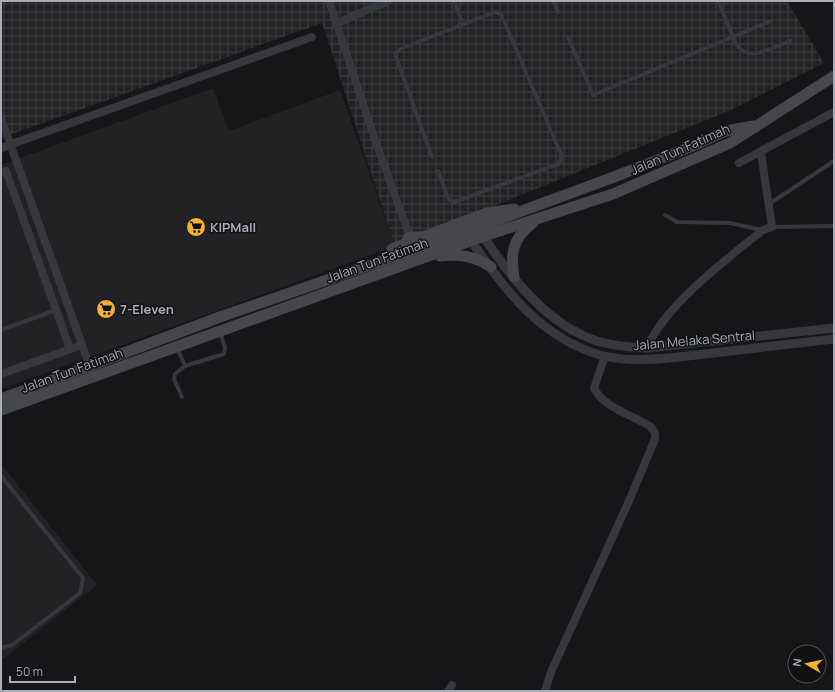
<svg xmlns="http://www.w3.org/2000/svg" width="835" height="692" font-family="Manrope,sans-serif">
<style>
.built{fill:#222225}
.industrial{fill:url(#industrial-grid)}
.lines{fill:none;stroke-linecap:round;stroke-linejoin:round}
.service{stroke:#37383d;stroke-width:4}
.minor{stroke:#37383d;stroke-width:8}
.tertiary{stroke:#37383d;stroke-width:9}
.secondary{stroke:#45474d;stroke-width:11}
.labels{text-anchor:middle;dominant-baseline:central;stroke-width:3;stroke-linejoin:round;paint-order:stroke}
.street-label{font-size:13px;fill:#a8adb8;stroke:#111113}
.poi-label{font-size:13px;font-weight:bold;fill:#a8adb8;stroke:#111113;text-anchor:start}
</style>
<defs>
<pattern id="industrial-grid" width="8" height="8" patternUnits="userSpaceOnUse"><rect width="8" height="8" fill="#222225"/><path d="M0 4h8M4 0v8" fill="none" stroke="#3f3f43"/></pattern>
</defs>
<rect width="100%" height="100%" fill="#161618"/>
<!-- built -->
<g class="built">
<polygon points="213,88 229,131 340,90 395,246 1,389 1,165"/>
<polygon points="1,464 97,585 2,660 1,658"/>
</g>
<!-- industrial -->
<polygon class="industrial" points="1,1 787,1 824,63 731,110 395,246 322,23 1,138"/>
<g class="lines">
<!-- service -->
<g class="service">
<polyline points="554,1 558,12"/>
<path d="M718 1 737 46C751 62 773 47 790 41"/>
<polyline points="568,37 593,95 771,21"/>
<polyline points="432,157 395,54 400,49 459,26 461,19 454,1"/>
<polyline points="438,171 449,200 454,202 558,164 561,160 561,154 501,14 495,12 459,26"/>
<polyline points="769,204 834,161"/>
<polyline points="665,215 677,222 730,223 762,230"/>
<polyline points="772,227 834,226"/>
<polyline points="1,330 56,310"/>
<polyline points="177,348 185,366"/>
<polyline points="182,397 174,379 175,374 185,366 224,354 225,348 220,331"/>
<polyline points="1,476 83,578 80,593 12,645 1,648"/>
</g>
<!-- minor -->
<g class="minor">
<polyline points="329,1 373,134 410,237"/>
<polyline points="337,23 388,1"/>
<polyline points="1,118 90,367"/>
<polyline points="1,148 312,37"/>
<polyline points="739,163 834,112"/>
<polyline points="1,173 6,171 70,349"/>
<path d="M647 348C665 305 727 259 763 230L772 227 761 153"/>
<polyline points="1,374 82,345"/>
<polyline points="448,691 452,685"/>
<path d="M545 691 551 672 629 501 655 439V433L651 427C634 415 603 408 594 388L605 356"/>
</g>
<!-- tertiary -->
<g class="tertiary">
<path d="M480 231C505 270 539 315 582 335 602 345 625 347 647 348L834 328"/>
<path d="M468 236C502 287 541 340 604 356 625 361 648 360 670 358L834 339"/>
</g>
<!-- secondary -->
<g class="secondary">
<polyline points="392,249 405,244 410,237 423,237 487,213 514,209"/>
<path d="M440 256C459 254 475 256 491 267"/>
<path d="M514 277C510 254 513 237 533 223"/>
<polyline points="1,399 220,317 454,236 614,177 688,148 726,131 753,126"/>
<polyline points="1,410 484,236 613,194 730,143 834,76"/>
</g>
</g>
<!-- icons -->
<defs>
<symbol id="supermarket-disc" viewBox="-11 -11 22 22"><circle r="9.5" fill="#f2b134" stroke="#111113"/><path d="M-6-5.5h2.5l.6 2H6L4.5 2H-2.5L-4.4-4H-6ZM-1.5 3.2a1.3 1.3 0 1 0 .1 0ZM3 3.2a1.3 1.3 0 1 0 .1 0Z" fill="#111"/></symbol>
</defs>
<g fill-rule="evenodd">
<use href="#supermarket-disc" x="185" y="216" width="22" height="22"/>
<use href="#supermarket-disc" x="95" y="298" width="22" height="22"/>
</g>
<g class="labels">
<!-- street labels -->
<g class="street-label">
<text transform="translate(680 149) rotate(-24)">Jalan Tun Fatimah</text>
<text transform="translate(377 260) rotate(-20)">Jalan Tun Fatimah</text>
<text transform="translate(694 340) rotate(-5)">Jalan Melaka Sentral</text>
<text transform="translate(72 370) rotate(-20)">Jalan Tun Fatimah</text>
</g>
<!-- poi labels -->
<g class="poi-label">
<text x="210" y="227">KIPMall</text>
<text x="120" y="309">7-Eleven</text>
</g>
</g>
<!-- border -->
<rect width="835" height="692" fill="none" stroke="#a8adb8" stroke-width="4"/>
<!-- north arrow -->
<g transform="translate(807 664) rotate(279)"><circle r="19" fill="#111113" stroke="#4d4f55"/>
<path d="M0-3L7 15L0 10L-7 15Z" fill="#f2b134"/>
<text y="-6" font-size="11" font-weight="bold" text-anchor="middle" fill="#a8adb8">N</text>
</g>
<!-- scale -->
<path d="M10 676v6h65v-6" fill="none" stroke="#a8adb8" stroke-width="2"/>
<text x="16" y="676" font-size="12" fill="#a8adb8" stroke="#111113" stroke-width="3" paint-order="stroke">50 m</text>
</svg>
